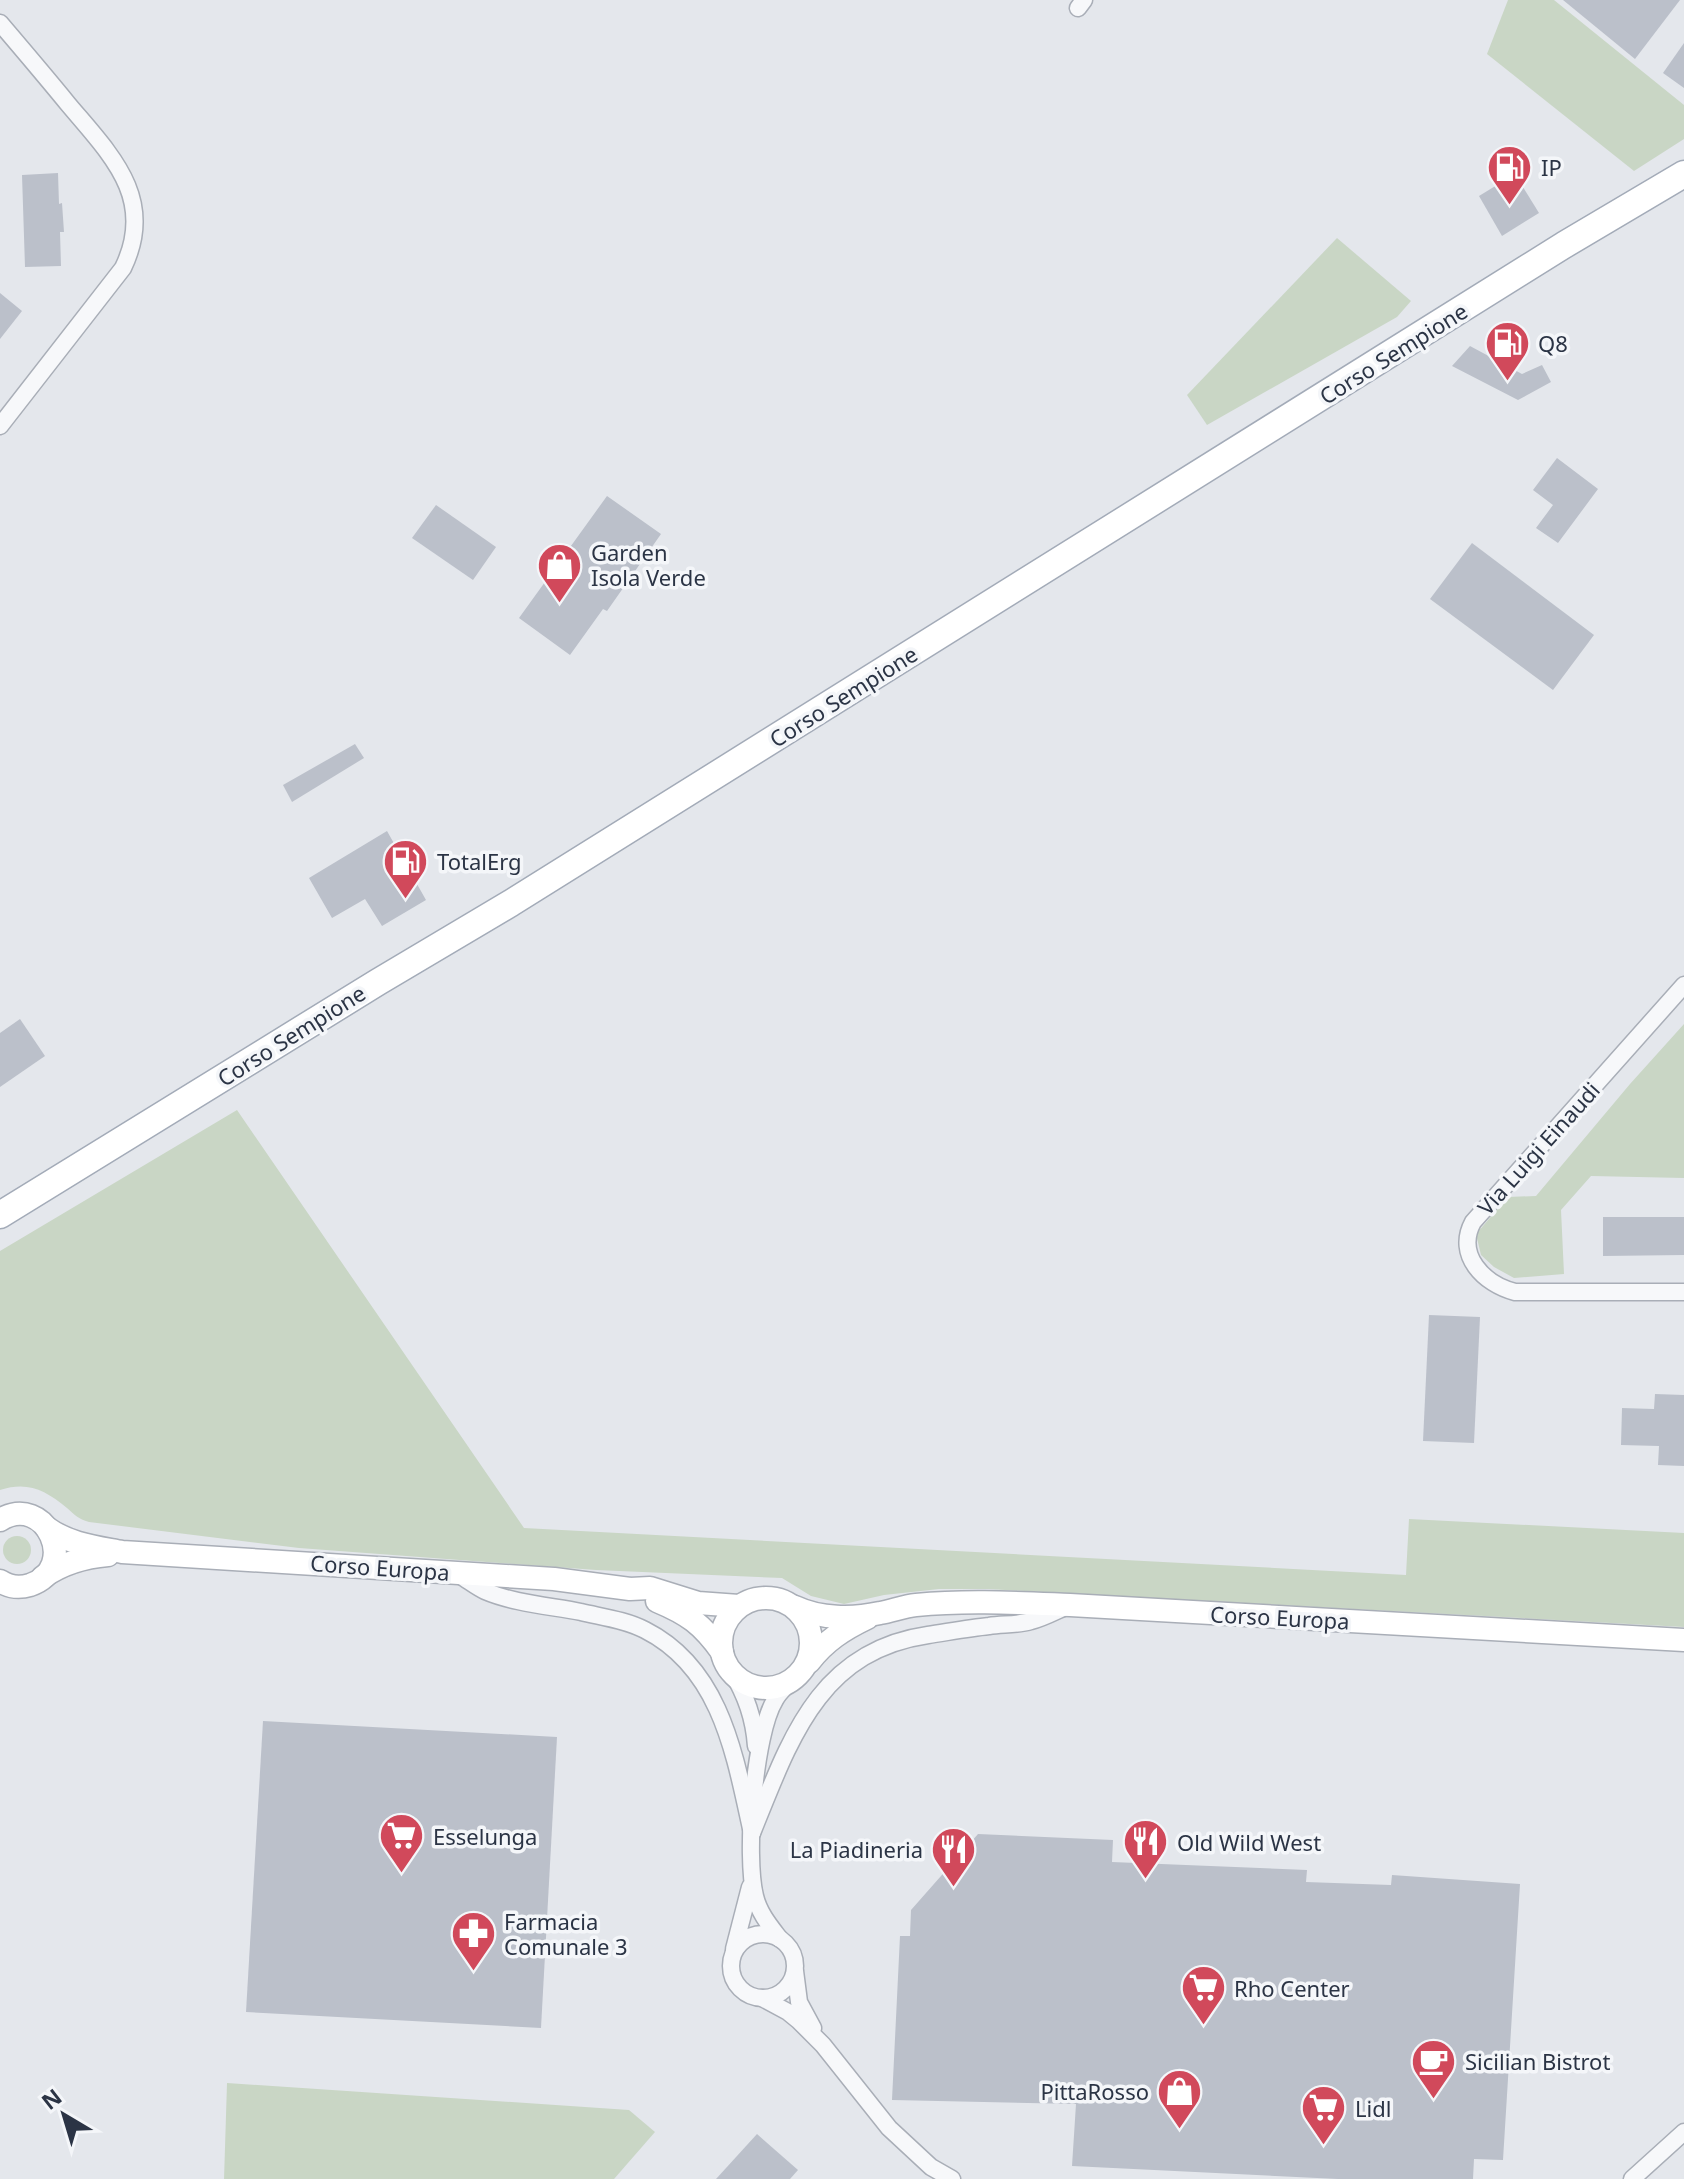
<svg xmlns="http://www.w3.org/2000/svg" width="1684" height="2179" font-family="'Noto Sans',sans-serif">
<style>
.green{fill:#c9d6c5}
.building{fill:#bbc0ca}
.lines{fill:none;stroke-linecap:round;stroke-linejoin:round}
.minor-casing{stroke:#a9aeb7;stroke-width:19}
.secondary-casing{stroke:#a9aeb7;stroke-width:25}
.primary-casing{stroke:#a3abb8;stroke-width:29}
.minor{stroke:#f7f8fa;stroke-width:16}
.secondary{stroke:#fff;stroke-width:22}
.primary{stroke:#fff;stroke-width:26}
.labels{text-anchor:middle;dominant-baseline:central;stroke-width:7;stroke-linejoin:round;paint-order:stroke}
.poi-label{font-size:22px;fill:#2b3445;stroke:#f4f6f9;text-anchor:start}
.street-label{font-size:22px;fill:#2b3445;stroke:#f4f6f9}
</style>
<rect width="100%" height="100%" fill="#e4e7ec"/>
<!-- green -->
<g class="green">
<polygon points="1508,0 1554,0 1684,105 1684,139 1634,171 1487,54"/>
<polygon points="1337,238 1411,301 1397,317 1207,425 1187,395"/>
<polygon points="1684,1024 1684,1178 1591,1176 1561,1210 1564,1274 1514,1278 1494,1267 1481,1255 1476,1234 1508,1197 1536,1196 1630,1084"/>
<path d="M237 1110 524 1528 1406 1575 1409 1519 1684 1533V1627L988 1589H939L884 1595 844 1604 811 1596 782 1578 596 1570 299 1548 89 1522C78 1519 75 1515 67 1508 45 1490 28 1481 0 1490V1251Z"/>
<circle cx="17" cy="1550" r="14"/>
<polygon points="227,2083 629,2110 655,2132 614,2179 224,2179"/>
</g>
<!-- building -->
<g class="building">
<polygon points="1563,0 1680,0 1635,59"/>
<polygon points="1684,43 1684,88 1663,73"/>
<polygon points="58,173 59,204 62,203 64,232 60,232 61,266 25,267 22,175"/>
<polygon points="1515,174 1539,213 1502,236 1479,196"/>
<polygon points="0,293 22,311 0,339"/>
<polygon points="1470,346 1522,374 1542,365 1551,382 1518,400 1452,366"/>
<polygon points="1557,458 1598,489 1558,543 1536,528 1553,505 1533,490"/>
<polygon points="607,496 661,534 607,611 603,609 570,655 519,618"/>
<polygon points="436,505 496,547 473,580 412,538"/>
<polygon points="1472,543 1594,635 1553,690 1430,599"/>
<polygon points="355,744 364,758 292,802 283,785"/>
<polygon points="387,831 426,900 382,926 365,899 332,918 309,878"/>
<polygon points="20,1019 45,1056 0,1087 0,1033"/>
<polygon points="1603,1217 1684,1217 1684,1255 1603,1256"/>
<polygon points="1429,1315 1480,1317 1474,1443 1423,1441"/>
<polygon points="1655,1394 1684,1395 1684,1466 1658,1465 1659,1446 1621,1445 1622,1408 1654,1409"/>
<polygon points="263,1721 557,1737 541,2028 246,2012"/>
<polygon points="978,1834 1113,1840 1112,1862 1307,1870 1306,1882 1391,1885 1392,1875 1520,1884 1503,2160 1474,2159 1473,2179 1338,2179 1072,2166 1076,2104 892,2100 900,1936 910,1936 911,1910"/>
<polygon points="757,2134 798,2170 790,2179 716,2179"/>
</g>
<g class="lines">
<defs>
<g id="minor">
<polyline points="1078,8 1084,0"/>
<path d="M0 23C23 50 46 77 68 104 110 154 157 198 123 268L0 426"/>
<path d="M1684 985 1473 1222C1455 1255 1484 1284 1515 1292H1684"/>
<path d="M459 1575C468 1580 476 1587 485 1591 513 1603 550 1606 581 1612 602 1617 626 1620 645 1630 722 1669 735 1757 752 1833"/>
<path d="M732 1672C746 1696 754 1718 756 1746"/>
<path d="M752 1833C789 1743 817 1651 928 1635 948 1632 969 1628 989 1626 1003 1624 1018 1625 1031 1621 1043 1618 1054 1612 1065 1607"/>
<circle cx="763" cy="1966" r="32"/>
<path d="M780 1939C770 1926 759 1913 755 1896 745 1857 754 1734 775 1700 779 1692 786 1687 791 1681"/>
<polyline points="734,1949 750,1887"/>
<polyline points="795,1971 799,2002 813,2028"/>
<polyline points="762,1998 788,2012 799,2021 823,2045 889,2128 931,2167 952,2179"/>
<polyline points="1632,2179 1684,2132"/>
</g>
<g id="secondary">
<path d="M0 1520C46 1492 80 1568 30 1585 20 1588 9 1587 0 1581"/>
<path d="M47 1528C69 1544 96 1547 122 1552L554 1579 630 1589 650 1588 698 1603 739 1606"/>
<path d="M43 1577C63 1563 83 1557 108 1555"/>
<circle cx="766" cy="1643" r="45"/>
<path d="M657 1601C688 1614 702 1624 722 1652"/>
<path d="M795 1607C820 1619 853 1619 880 1613 892 1611 904 1606 916 1605 967 1600 1019 1603 1070 1605L1684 1640"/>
<path d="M809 1662C825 1641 844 1629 867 1618"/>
</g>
<polyline id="primary" points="0,1215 378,982 511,903 1564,245 1684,174"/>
</defs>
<!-- minor casing -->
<use href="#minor" class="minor-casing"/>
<!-- secondary casing -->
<use href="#secondary" class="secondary-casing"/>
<!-- primary casing -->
<use href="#primary" class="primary-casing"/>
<!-- minor -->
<use href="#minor" class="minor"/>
<!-- secondary -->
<use href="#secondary" class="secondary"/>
<!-- primary -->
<use href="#primary" class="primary"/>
</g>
<!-- icons -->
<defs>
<symbol id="fuel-pin" viewBox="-11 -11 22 30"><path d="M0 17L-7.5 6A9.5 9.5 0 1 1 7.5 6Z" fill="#d1495b" stroke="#f4f6f9"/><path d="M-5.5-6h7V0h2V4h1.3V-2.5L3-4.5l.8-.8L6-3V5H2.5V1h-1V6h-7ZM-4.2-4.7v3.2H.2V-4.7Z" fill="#fff"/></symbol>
<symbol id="shop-pin" viewBox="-11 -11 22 30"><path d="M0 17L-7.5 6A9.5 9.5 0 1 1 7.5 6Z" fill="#d1495b" stroke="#f4f6f9"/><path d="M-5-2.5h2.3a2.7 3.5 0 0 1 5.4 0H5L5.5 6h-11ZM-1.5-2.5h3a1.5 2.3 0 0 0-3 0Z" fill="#fff"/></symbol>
<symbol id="supermarket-pin" viewBox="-11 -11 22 30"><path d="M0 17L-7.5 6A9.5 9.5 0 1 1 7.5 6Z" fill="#d1495b" stroke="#f4f6f9"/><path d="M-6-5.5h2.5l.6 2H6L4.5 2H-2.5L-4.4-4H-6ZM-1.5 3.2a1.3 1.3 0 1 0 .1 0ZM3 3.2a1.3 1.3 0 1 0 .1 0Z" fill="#fff"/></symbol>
<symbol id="restaurant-pin" viewBox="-11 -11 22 30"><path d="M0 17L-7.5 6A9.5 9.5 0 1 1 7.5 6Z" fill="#d1495b" stroke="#f4f6f9"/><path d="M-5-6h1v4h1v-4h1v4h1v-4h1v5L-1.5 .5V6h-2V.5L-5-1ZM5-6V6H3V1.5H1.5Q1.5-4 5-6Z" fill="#fff"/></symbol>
<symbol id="pharmacy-pin" viewBox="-11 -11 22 30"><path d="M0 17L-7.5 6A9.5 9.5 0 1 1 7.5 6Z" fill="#d1495b" stroke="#f4f6f9"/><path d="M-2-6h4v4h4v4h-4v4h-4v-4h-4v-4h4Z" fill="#fff"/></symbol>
<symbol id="cafe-pin" viewBox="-11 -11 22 30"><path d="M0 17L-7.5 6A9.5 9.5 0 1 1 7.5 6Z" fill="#d1495b" stroke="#f4f6f9"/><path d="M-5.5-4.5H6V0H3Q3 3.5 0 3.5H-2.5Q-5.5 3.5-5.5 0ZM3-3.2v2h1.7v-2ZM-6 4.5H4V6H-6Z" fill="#fff"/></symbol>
</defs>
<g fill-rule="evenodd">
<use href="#fuel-pin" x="1484" y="142" width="51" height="69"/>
<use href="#fuel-pin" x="1482" y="318" width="51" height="69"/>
<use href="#shop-pin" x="534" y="540" width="51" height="69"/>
<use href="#fuel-pin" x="380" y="836" width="51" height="69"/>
<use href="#supermarket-pin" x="376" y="1810" width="51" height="69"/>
<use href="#restaurant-pin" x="1120" y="1816" width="51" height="69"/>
<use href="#restaurant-pin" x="928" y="1824" width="51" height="69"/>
<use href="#pharmacy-pin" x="448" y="1908" width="51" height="69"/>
<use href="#supermarket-pin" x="1178" y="1962" width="51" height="69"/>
<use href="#cafe-pin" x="1408" y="2036" width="51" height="69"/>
<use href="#shop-pin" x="1154" y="2066" width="51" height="69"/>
<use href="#supermarket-pin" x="1298" y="2082" width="51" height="69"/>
</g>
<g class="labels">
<!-- poi labels -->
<g class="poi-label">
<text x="1541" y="167">IP</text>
<text x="1538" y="343">Q8</text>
<text x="591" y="552">Garden<tspan x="591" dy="25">Isola Verde</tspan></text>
<text x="437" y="861">TotalErg</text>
<text x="433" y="1836">Esselunga</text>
<text x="1177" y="1842">Old Wild West</text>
<text x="923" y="1849" text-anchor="end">La Piadineria</text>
<text x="504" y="1921">Farmacia<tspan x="504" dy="25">Comunale 3</tspan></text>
<text x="1234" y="1988">Rho Center</text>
<text x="1465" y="2061">Sicilian Bistrot</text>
<text x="1149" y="2091" text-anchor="end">PittaRosso</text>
<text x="1355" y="2108">Lidl</text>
</g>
<!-- street labels -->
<g class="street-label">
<text transform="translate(1393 353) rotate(-32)">Corso Sempione</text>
<text transform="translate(843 696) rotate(-32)">Corso Sempione</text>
<text transform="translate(291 1035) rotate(-32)">Corso Sempione</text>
<text transform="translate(1538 1148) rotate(-48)">Via Luigi Einaudi</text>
<text transform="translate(380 1567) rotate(4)">Corso Europa</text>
<text transform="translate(1280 1617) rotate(3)">Corso Europa</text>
</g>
</g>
<!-- north arrow -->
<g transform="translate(64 2115) rotate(322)" stroke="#f4f6f9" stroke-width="6" paint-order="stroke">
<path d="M0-6L14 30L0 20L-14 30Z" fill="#2b3445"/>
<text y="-12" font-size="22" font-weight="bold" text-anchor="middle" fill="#2b3445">N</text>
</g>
</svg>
